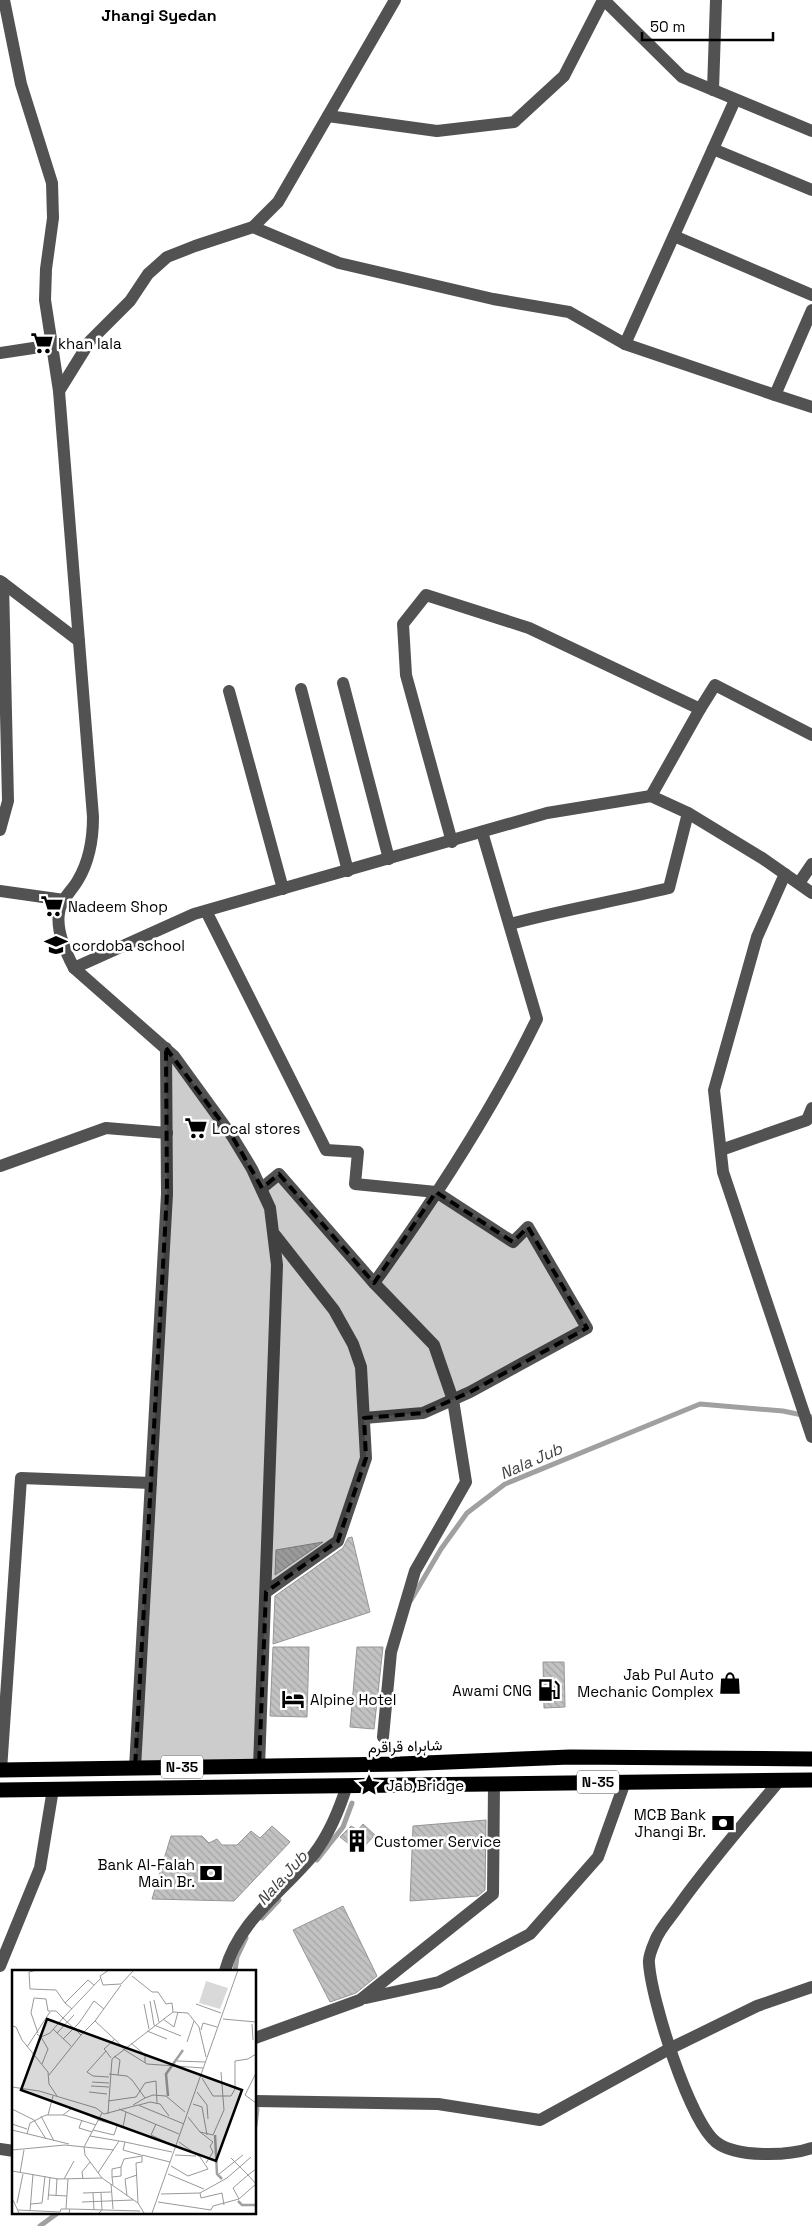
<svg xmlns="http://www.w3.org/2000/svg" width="812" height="2226" font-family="'Space Grotesk',Vazirmatn,sans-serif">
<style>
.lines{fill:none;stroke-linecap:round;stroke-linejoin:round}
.stream{stroke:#a0a0a0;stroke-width:5}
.building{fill:url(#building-back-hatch);stroke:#969696}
.minor{stroke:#525252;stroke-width:12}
.highway{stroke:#000;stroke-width:15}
.marked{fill:#000;fill-opacity:0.2;stroke:#000;stroke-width:4;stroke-dasharray:10 6;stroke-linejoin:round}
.labels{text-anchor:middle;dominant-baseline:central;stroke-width:5;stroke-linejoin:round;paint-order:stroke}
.shield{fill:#fff;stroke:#4c4c4c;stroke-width:1}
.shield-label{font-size:14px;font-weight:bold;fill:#000}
.poi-label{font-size:15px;fill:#000;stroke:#fff;text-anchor:start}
.street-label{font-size:15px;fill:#000;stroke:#fff}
.neighbourhood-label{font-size:16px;font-weight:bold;fill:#000;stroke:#fff}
.water-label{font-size:16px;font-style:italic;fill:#414141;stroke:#fff}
.inset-river{fill:none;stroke:#a0a0a0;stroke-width:2.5}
.inset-road{fill:none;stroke:#999;stroke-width:1}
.view{fill:#000;fill-opacity:0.15;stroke:#000;stroke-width:2.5}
.inset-edge{fill:none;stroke:#000;stroke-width:2.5}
</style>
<defs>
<pattern id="building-back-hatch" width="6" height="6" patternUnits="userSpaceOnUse" patternTransform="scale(1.25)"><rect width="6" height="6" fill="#c2c2c2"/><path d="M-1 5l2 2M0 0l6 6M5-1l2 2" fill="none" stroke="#a5a5a5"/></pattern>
</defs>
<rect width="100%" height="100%" fill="#fff"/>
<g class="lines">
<!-- stream -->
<g class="stream">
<polyline points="411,1600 441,1549 467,1513 505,1484 700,1404 783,1411 812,1417"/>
<polyline points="317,1860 343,1827 352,1803"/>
<polyline points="262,1918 279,1900"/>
<polyline points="235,1971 237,1957 246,1938"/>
<polyline points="255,2126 257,2109 255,2101"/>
<polyline points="40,2226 59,2212"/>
</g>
</g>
<!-- building -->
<g class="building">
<polygon points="352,1537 370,1612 273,1644 275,1596 343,1548 348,1538"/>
<polygon points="323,1542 275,1575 276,1550"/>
<polygon points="273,1647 309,1647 307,1717 270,1716"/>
<polygon points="357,1647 383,1647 374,1729 350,1727"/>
<polygon points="543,1662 564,1662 565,1707 544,1708"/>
<polygon points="486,1820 485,1890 478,1896 410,1901 413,1826"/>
<polygon points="363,1824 375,1835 359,1852 340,1837 351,1826 358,1830"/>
<polygon points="272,1826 290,1842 234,1901 152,1899 171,1836 202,1836 209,1843 217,1839 222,1845 237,1845 251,1831 260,1838"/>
<polygon points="343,1906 377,1976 356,1993 330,2002 293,1930"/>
</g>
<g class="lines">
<!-- minor -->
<g class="minor">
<path d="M4 0 21 84 52 183 53 218 46 269 45 300 59 391 93 817C93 839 90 860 78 880 72 891 60 900 59 913 56 931 66 953 74 968L174 1056 232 1136 252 1169 270 1208 277 1265 259 1767"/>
<polyline points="604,0 682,77 812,131"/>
<polyline points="713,90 716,0"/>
<polyline points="328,116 437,131 514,122 564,76 603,0"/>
<polyline points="713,149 812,190"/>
<polyline points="253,227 339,263 493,299 569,312 625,344 775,395 812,310"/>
<polyline points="674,236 812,295"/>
<polyline points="625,344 735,100"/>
<polyline points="0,353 53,345"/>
<polyline points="59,391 90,341 130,301 148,274 167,257 195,246 253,227 278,202 395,0"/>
<polyline points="775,395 812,407"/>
<polyline points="0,581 3,583 8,801 0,830"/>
<polyline points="3,583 79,641"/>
<polyline points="343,683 389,859"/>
<polyline points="301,689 348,871"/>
<polyline points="229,691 283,889"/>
<polyline points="700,709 715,685 812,735"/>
<polyline points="452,842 406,675 403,624 426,595 529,628 700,709 651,796"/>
<polyline points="785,874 757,937 714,1090 723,1172 812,1437"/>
<polyline points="799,883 812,864"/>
<polyline points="0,891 64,900"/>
<polyline points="206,911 326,1150 358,1152 355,1184 436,1192 513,1242 528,1227 587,1328 470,1392 423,1413 364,1418"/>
<path d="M510 924C562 910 616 901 669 888L688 813"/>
<polyline points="74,968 194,914 547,813 651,796 688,813 762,858 812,893"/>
<polyline points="721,1150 807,1120 812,1108"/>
<polyline points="0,1166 106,1128 167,1133"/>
<path d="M262 1188 279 1174 374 1283C435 1199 492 1111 537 1019L482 832"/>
<polyline points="374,1283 434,1345 453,1400 466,1482 415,1571 391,1652 383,1737"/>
<polyline points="266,1592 338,1541 366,1458 361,1367 353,1344 334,1310 275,1235"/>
<polyline points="135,1768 167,1194 166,1048"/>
<polyline points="1,1770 21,1478 151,1483"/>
<path d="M780 1780C746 1821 711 1861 680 1904 672 1916 660 1928 655 1941 652 1948 648 1957 649 1963 651 1999 689 2120 716 2142 736 2158 789 2156 812 2148"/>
<polyline points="0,1966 40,1868 53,1789"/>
<path d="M225 1971C238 1921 283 1892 314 1854 330 1833 339 1811 347 1785"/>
<polyline points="366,1998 439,1982 530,1934 598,1857 625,1782"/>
<polyline points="255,2038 360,2000 493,1894 494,1784"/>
<polyline points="255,2101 438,2104 540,2120 671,2048 757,2006 812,1987"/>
<polyline points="0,2149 14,2151"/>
</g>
<!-- highway -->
<g class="highway">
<polyline points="0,1770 400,1764 570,1757 812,1759"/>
<polyline points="0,1790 812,1780"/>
</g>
</g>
<!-- marked area -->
<path class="marked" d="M166 1048 232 1136 262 1188 279 1174 374 1283 436 1192 513 1242 528 1227 587 1328 470 1392 423 1413 364 1418 366 1458 338 1541 266 1592 259 1767 135 1768 167 1194Z"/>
<!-- icons -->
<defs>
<symbol id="supermarket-bare" viewBox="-9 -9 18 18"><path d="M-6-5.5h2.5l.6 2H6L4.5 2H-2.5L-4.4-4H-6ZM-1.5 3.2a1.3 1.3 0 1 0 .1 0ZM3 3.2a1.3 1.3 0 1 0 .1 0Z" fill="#000" stroke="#fff" stroke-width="2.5" paint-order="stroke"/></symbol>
<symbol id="school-bare" viewBox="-9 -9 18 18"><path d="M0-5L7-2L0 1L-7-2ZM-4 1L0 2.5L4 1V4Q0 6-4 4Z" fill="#000" stroke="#fff" stroke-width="2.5" paint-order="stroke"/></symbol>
<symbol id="shop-bare" viewBox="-9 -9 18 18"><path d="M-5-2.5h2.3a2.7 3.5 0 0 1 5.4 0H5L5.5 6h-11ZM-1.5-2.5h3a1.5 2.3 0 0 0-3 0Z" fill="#000" stroke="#fff" stroke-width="2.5" paint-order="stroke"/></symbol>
<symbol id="fuel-bare" viewBox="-9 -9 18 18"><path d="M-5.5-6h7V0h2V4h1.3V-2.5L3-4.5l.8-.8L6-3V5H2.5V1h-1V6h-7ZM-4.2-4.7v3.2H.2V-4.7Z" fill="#000" stroke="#fff" stroke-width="2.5" paint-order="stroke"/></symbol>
<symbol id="hotel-bare" viewBox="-9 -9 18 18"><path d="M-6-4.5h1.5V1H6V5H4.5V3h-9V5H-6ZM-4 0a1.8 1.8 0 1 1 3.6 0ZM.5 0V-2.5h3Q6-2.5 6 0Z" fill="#000" stroke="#fff" stroke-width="2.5" paint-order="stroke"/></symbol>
<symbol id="sight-bare" viewBox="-9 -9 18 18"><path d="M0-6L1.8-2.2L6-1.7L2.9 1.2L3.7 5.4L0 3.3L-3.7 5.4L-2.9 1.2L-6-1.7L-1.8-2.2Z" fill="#000" stroke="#fff" stroke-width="2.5" paint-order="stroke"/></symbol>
<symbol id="bank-bare" viewBox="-9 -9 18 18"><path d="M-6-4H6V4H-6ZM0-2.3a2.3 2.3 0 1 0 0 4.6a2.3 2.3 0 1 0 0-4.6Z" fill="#000" stroke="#fff" stroke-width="2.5" paint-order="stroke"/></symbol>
<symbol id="building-bare" viewBox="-9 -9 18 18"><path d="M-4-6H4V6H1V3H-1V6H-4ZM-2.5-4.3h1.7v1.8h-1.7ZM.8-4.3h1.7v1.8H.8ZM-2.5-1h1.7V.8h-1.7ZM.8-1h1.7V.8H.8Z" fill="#000" stroke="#fff" stroke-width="2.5" paint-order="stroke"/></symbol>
</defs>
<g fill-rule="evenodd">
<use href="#supermarket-bare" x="26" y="327" width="32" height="32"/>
<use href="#supermarket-bare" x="36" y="890" width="32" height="32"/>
<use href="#school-bare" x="40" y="929" width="32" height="32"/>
<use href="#supermarket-bare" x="180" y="1112" width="32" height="32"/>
<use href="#shop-bare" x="714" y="1667" width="32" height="32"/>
<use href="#fuel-bare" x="533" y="1674" width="32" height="32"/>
<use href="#hotel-bare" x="277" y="1683" width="32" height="32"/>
<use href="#sight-bare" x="353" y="1769" width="32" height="32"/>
<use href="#bank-bare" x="707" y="1807" width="32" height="32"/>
<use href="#building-bare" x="341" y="1825" width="32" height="32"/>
<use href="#bank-bare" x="195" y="1857" width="32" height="32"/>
</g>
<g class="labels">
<!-- shield labels -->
<g class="shield">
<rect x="161" y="1755.5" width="42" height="23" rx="4"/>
<rect x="577" y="1770.5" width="42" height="23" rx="4"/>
</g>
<g class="shield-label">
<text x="182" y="1767">N-35</text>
<text x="598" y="1782">N-35</text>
</g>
<!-- poi labels -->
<g class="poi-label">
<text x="58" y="343">khan lala</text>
<text x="68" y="906">Nadeem Shop</text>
<text x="72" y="945">cordoba school</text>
<text x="212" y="1128">Local stores</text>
<text x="714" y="1674" text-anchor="end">Jab Pul Auto<tspan x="714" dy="17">Mechanic Complex</tspan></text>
<text x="532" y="1690" text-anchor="end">Awami CNG</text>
<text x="310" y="1699">Alpine Hotel</text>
<text x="386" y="1785">Jab Bridge</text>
<text x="706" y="1814" text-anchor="end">MCB Bank<tspan x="706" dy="17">Jhangi Br.</tspan></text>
<text x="374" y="1841">Customer Service</text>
<text x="195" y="1864" text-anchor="end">Bank Al-Falah<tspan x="195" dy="17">Main Br.</tspan></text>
</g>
<!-- street labels -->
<g class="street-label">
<text transform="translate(405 1746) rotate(-2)">شاہراہ قراقرم</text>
</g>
<!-- neighbourhood labels -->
<g class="neighbourhood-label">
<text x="159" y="15">Jhangi Syedan</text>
</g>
<!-- water labels -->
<g class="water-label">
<text transform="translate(531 1461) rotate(-24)">Nala Jub</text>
<text transform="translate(282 1878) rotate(-48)">Nala Jub</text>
</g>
</g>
<!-- overview -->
<g transform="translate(12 1970)">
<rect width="244" height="244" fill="#fff"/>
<path d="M194 11 216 18 208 39 187 33Z" fill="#d9d9d9"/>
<path class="inset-river" d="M156 126 154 104 171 80M203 165 205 204 210 209M226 231 230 235H244"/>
<path class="inset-road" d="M25 0 17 2 18 19 44 20 53 33M97 0 88 6 91 15 109 14 122 0M120 6 140 22H146L154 34 160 33 161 42M142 30 147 52M138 31 142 55 169 66M132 34 137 59M184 34 209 43M60 39 53 33 76 10 82 15M151 49 162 57 166 42M211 49 244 52M83 51 109 15M240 54 241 70M0 56 4 57 10 70 36 102 37 114 45 126M41 59 59 76M189 60 191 53 205 57M135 61 155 69M45 63 62 45M25 64 29 67 38 63 51 48 44 41H36L34 29 22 28 19 43 26 63M69 65 83 51 112 78M29 67 36 79 30 94M51 69 67 53 82 31 92 39M175 72 182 51M119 73 133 85V93M15 77 38 42M111 79 135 94 191 98M94 81 92 79 103 69M102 86 108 90 106 105M165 91 193 92M244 103 233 125 244 133M97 104 115 106 120 110 133 128 121 135M37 105 69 65 51 48 88 9M97 107 81 106 75 102 94 81 99 88M190 108 201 126H219L223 119V91L236 89 244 84M80 112 97 113M79 116 97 117M0 117 27 121 84 138 92 144 126 135 172 154M77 122 95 124M185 122 195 135 196 149M133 128 141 125 154 126 173 142M96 131 124 127 133 113 144 111 145 133M181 134 190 137 195 165M127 135 138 132 148 134 157 146M0 139 22 150 34 169M107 139 167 164M90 143 72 177 73 185 90 208 126 233 132 243M96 144 100 89 161 42 176 43 187 57 194 87M36 145 41 126M51 145 60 138 87 150M29 146 42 171M176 147 188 162 201 172 198 176 201 182 194 193M70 150 67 158 80 162M86 150 111 157 114 142M0 154 15 159M144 154 139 165 163 176M0 160 57 174M81 160 102 165 105 156M188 162 201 165 212 140 209 102M15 164 18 153 34 145H52L84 155M78 166 113 172M0 180 53 175 102 180M129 185 111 180 113 172 160 182M163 185 184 186M219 188 236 205 221 218 227 229M159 196 176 206 196 199 188 187 167 172M109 197 112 189 130 186M244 199 236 205 244 214M0 201 46 209 90 208M8 203 12 180M86 203 107 171M156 204 192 219M207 204 231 185M100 207 109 206V197L100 199V207L101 215M52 209 62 191M71 209 70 202 78 192M99 214 101 239M71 223 99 222M81 223 82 240M188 223 215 208 239 187M149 224 188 223 189 228 210 223 212 235M37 225 55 226M44 226 45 208M115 226 113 209 125 205M0 228 7 243M36 230 38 207M70 232 121 230M146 232 199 240 201 236 227 229 244 214M5 233 11 204M126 233 124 193 130 192V185L158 192M18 234 30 233 33 206M54 239 56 209M6 240 48 242 49 239H58M18 241 21 204M57 243 58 239 128 241M87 243 90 240 89 223M140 243 226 0"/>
<path class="view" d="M35 49 230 120 204 191 9 120Z"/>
<rect width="244" height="244" class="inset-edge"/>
</g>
<!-- scale -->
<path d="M642 32v8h131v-8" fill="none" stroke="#000000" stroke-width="2.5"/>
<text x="650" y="32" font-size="15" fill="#000000" stroke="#ffffff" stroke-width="4" paint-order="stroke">50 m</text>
</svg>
